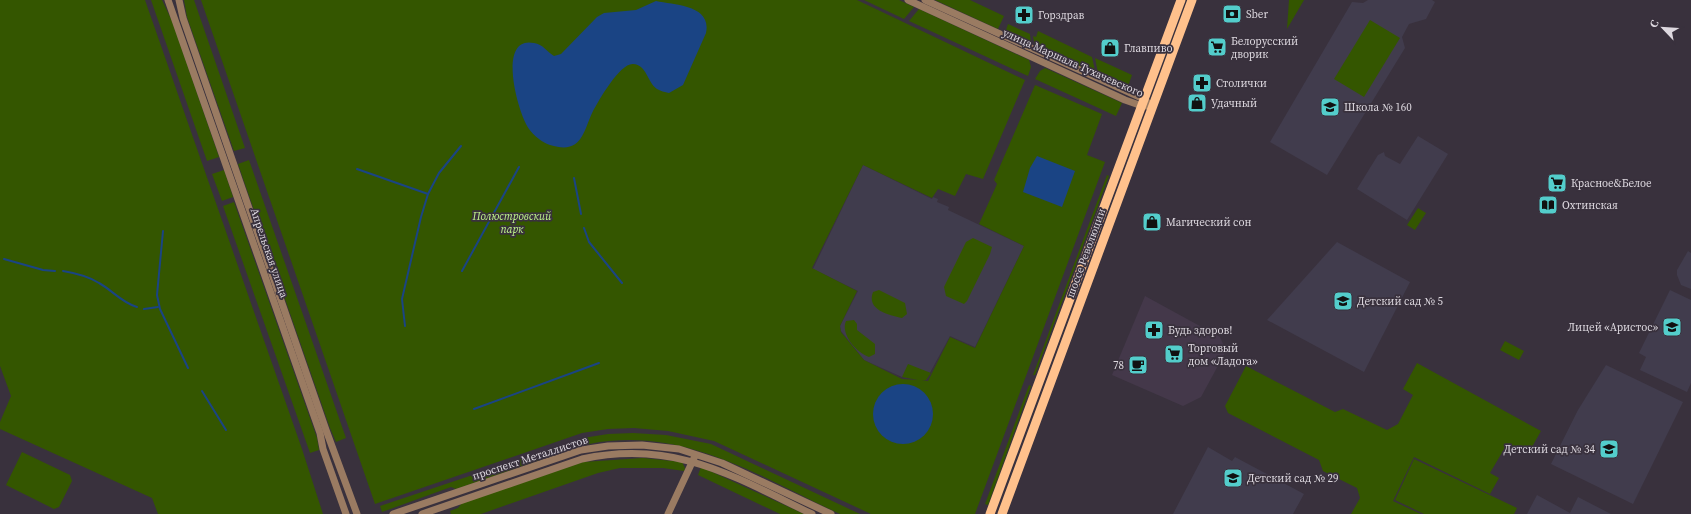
<svg xmlns="http://www.w3.org/2000/svg" width="1691" height="514" font-family="'Source Serif 4',serif">
<style>
.built{fill:#44384a}
.industrial{fill:#403c4d}
.education{fill:#413c4d}
.green{fill:#345600}
.water{fill:#1a4484}
.lines{fill:none;stroke-linecap:round;stroke-linejoin:round}
.stream{stroke:#1a4484;stroke-width:2}
.minor{stroke:#9a7b62;stroke-width:7}
.major{stroke:#ffc18c;stroke-width:9}
.labels{text-anchor:middle;dominant-baseline:central;stroke-width:3.5;stroke-linejoin:round;paint-order:stroke}
.poi-label{font-size:11px;fill:#ddd8df;stroke:#39313d;text-anchor:start}
.street-label{font-size:11px;fill:#ddd8df;stroke:#39313d}
.park-label{font-size:11px;font-style:italic;fill:#c0f68c;stroke:#39313d}
</style>
<rect width="100%" height="100%" fill="#39313d"/>
<!-- built -->
<polygon class="built" points="1145,296 1220,337 1226,351 1201,397 1183,406 1112,375"/>
<!-- industrial -->
<polygon class="industrial" points="863,165 932,199 933,197 938,199 937,202 949,207 948,210 1024,246 975,347 950,336 926,380 902,377 864,360 841,331 840,326 858,291 813,269"/>
<!-- education -->
<g class="education">
<polygon points="1368,0 1432,0 1435,2 1426,19 1409,24 1402,37 1405,48 1327,175 1270,142 1352,2 1363,3"/>
<polygon points="1418,136 1448,154 1407,220 1357,189 1378,155 1384,152 1385,156 1400,164"/>
<polygon points="1337,242 1410,282 1364,372 1267,320"/>
<polygon points="1688,251 1691,253 1691,289 1681,285 1677,275 1677,270"/>
<polygon points="1670,290 1691,300 1691,383 1687,392 1640,370 1646,357 1639,353"/>
<polygon points="1606,365 1683,402 1633,504 1551,464 1578,410"/>
<polygon points="1208,447 1232,461 1235,457 1304,494 1293,514 1173,514"/>
<polygon points="1537,495 1570,513 1578,497 1611,514 1527,514"/>
</g>
<!-- green -->
<g class="green">
<polygon points="0,0 145,0 302,449 323,514 158,514 152,498 0,429 0,422 11,396 0,366"/>
<polygon points="151,0 162,0 172,21 219,157 207,161"/>
<polygon points="184,0 194,0 245,148 234,151 187,17"/>
<polygon points="201,0 857,0 1025,80 983,179 966,174 955,196 938,189 932,198 863,165 812,268 857,291 840,326 841,332 864,360 902,379 918,380 902,377 908,364 931,373 926,380 922,380 928,381 950,337 975,348 1024,246 979,224 997,184 994,180 1035,85 1102,114 1087,155 1105,162 975,514 871,514 714,441 668,431 634,428 608,429 582,433 375,504"/>
<polygon points="864,0 899,0 914,7 904,19"/>
<polygon points="935,0 970,0 1004,16 998,29"/>
<polygon points="1289,0 1304,0 1287,29"/>
<polygon points="919,9 1029,60 1031,67 1028,76 909,21"/>
<polygon points="1370,20 1400,38 1364,97 1334,79"/>
<polygon points="1008,24 1030,34 1031,45 1005,33"/>
<polygon points="1038,31 1092,57 1096,75 1035,47 1033,36 1036,37"/>
<polygon points="1095,58 1132,75 1127,89 1115,84 1116,81 1098,73"/>
<polygon points="1045,68 1122,103 1116,116 1035,79 1040,71"/>
<polygon points="249,160 346,438 336,442 330,428 238,164"/>
<polygon points="224,170 233,197 222,201 212,174"/>
<polygon points="1107,175 1109,176 1035,375 1033,375"/>
<polygon points="234,202 317,438 319,450 310,453 223,206"/>
<polygon points="1418,208 1426,213 1415,230 1407,225"/>
<polygon points="973,238 992,247 990,254 967,301 964,304 946,296 944,287 966,242"/>
<path d="M879 290 905 303 907 314 902 318C889 315 866 310 873 292Z"/>
<path d="M854 320 857 324V330L875 344V354L869 357C857 353 840 334 846 321Z"/>
<polygon points="1505,341 1524,351 1519,360 1500,350"/>
<polygon points="1417,363 1541,431 1528,454 1507,444 1490,473 1499,478 1490,494 1414,457 1393,501 1421,514 1351,514 1360,498 1357,488 1323,471 1319,460 1228,413 1225,406 1246,366 1335,412 1343,409 1387,430 1398,424 1413,395 1403,389"/>
<polygon points="1029,385 1031,386 988,505 985,504"/>
<path d="M633 433 666 435 711 444 860 514H840C767 480 693 432 609 441 584 443 560 452 536 461 510 470 483 480 456 489L451 487 382 512 380 506 583 438 608 434Z"/>
<polygon points="22,452 70,475 72,481 59,507 54,509 6,485"/>
<polygon points="643,458 682,462 685,468 684,471 663,468 620,468 598,473 481,514 451,514 450,511 458,508 462,503 583,462"/>
<polygon points="1414,459 1517,508 1514,514 1424,514 1395,500"/>
<polygon points="701,467 804,514 780,514 698,475"/>
</g>
<!-- water -->
<g class="water">
<path d="M656 1C675 5 712 5 706 33L683 85 669 93C665 92 660 91 657 89 647 82 647 65 633 64 620 63 599 100 593 111 583 132 582 155 550 145 543 143 533 135 529 129 518 114 496 35 534 43 543 44 547 52 554 56L561 54 597 17 604 13 636 10Z"/>
<polygon points="1037,156 1075,171 1062,207 1023,192 1030,168"/>
<circle cx="903" cy="414" r="30"/>
</g>
<g class="lines">
<!-- stream -->
<g class="stream">
<polyline points="357,169 428,194"/>
<polyline points="574,178 581,214"/>
<polyline points="584,228 589,242 622,283"/>
<polyline points="163,231 157,295 160,309 188,368"/>
<polyline points="4,259 43,270 55,271"/>
<path d="M63 271C75 273 88 276 99 283 112 290 122 303 137 307"/>
<polyline points="462,271 519,167"/>
<polyline points="144,309 158,307"/>
<polyline points="405,326 402,299 421,217 428,194 439,173 461,146"/>
<polyline points="202,391 226,430"/>
<polyline points="474,409 599,363"/>
</g>
<!-- minor -->
<g class="minor">
<polyline points="168,0 320,433 323,449 346,514"/>
<polyline points="179,0 183,18 326,430 357,514"/>
<polyline points="908,0 1125,100 1142,106 1153,106"/>
<polyline points="925,0 1144,99 1148,103"/>
<polyline points="393,514 581,450 608,446 642,445 679,449 722,463 831,514"/>
<path d="M422 514 582 459C674 439 733 476 812 514"/>
<polyline points="668,514 695,456"/>
</g>
<!-- major -->
<g class="major">
<polyline points="990,514 1181,0"/>
<polyline points="1002,514 1192,0"/>
</g>
</g>
<!-- icons -->
<defs>
<symbol id="bank-square" viewBox="-11 -11 22 22"><rect x="-9" y="-9" width="18" height="18" rx="4" fill="#53cdcb" stroke="#39313d"/><path d="M-6-4H6V4H-6ZM0-2.3a2.3 2.3 0 1 0 0 4.6a2.3 2.3 0 1 0 0-4.6Z" fill="#111"/></symbol>
<symbol id="pharmacy-square" viewBox="-11 -11 22 22"><rect x="-9" y="-9" width="18" height="18" rx="4" fill="#53cdcb" stroke="#39313d"/><path d="M-2-6h4v4h4v4h-4v4h-4v-4h-4v-4h4Z" fill="#111"/></symbol>
<symbol id="supermarket-square" viewBox="-11 -11 22 22"><rect x="-9" y="-9" width="18" height="18" rx="4" fill="#53cdcb" stroke="#39313d"/><path d="M-6-5.5h2.5l.6 2H6L4.5 2H-2.5L-4.4-4H-6ZM-1.5 3.2a1.3 1.3 0 1 0 .1 0ZM3 3.2a1.3 1.3 0 1 0 .1 0Z" fill="#111"/></symbol>
<symbol id="shop-square" viewBox="-11 -11 22 22"><rect x="-9" y="-9" width="18" height="18" rx="4" fill="#53cdcb" stroke="#39313d"/><path d="M-5-2.5h2.3a2.7 3.5 0 0 1 5.4 0H5L5.5 6h-11ZM-1.5-2.5h3a1.5 2.3 0 0 0-3 0Z" fill="#111"/></symbol>
<symbol id="school-square" viewBox="-11 -11 22 22"><rect x="-9" y="-9" width="18" height="18" rx="4" fill="#53cdcb" stroke="#39313d"/><path d="M0-5L7-2L0 1L-7-2ZM-4 1L0 2.5L4 1V4Q0 6-4 4Z" fill="#111"/></symbol>
<symbol id="library-square" viewBox="-11 -11 22 22"><rect x="-9" y="-9" width="18" height="18" rx="4" fill="#53cdcb" stroke="#39313d"/><path d="M-6-4Q-3-5.5-.7-3.5V5Q-3 3-6 4ZM6-4Q3-5.5 .7-3.5V5Q3 3 6 4Z" fill="#111"/></symbol>
<symbol id="cafe-square" viewBox="-11 -11 22 22"><rect x="-9" y="-9" width="18" height="18" rx="4" fill="#53cdcb" stroke="#39313d"/><path d="M-5.5-4.5H6V0H3Q3 3.5 0 3.5H-2.5Q-5.5 3.5-5.5 0ZM3-3.2v2h1.7v-2ZM-6 4.5H4V6H-6Z" fill="#111"/></symbol>
</defs>
<g fill-rule="evenodd">
<use href="#bank-square" x="1221" y="3" width="22" height="22"/>
<use href="#pharmacy-square" x="1013" y="4" width="22" height="22"/>
<use href="#supermarket-square" x="1206" y="36" width="22" height="22"/>
<use href="#shop-square" x="1099" y="37" width="22" height="22"/>
<use href="#pharmacy-square" x="1191" y="72" width="22" height="22"/>
<use href="#shop-square" x="1186" y="92" width="22" height="22"/>
<use href="#school-square" x="1319" y="96" width="22" height="22"/>
<use href="#supermarket-square" x="1546" y="172" width="22" height="22"/>
<use href="#library-square" x="1537" y="194" width="22" height="22"/>
<use href="#shop-square" x="1141" y="211" width="22" height="22"/>
<use href="#school-square" x="1332" y="290" width="22" height="22"/>
<use href="#school-square" x="1661" y="316" width="22" height="22"/>
<use href="#pharmacy-square" x="1143" y="319" width="22" height="22"/>
<use href="#supermarket-square" x="1163" y="343" width="22" height="22"/>
<use href="#cafe-square" x="1127" y="354" width="22" height="22"/>
<use href="#school-square" x="1598" y="438" width="22" height="22"/>
<use href="#school-square" x="1222" y="467" width="22" height="22"/>
</g>
<g class="labels">
<!-- poi labels -->
<g class="poi-label">
<text x="1246" y="14">Sber</text>
<text x="1038" y="15">Горздрав</text>
<text x="1231" y="41">Белорусский<tspan x="1231" dy="13">дворик</tspan></text>
<text x="1124" y="48">Главпиво</text>
<text x="1216" y="83">Столички</text>
<text x="1211" y="103">Удачный</text>
<text x="1344" y="107">Школа № 160</text>
<text x="1571" y="183">Красное&amp;Белое</text>
<text x="1562" y="205">Охтинская</text>
<text x="1166" y="222">Магический сон</text>
<text x="1357" y="301">Детский сад № 5</text>
<text x="1658" y="327" text-anchor="end">Лицей «Аристос»</text>
<text x="1168" y="330">Будь здоров!</text>
<text x="1188" y="348">Торговый<tspan x="1188" dy="13">дом «Ладога»</tspan></text>
<text x="1124" y="365" text-anchor="end">78</text>
<text x="1595" y="449" text-anchor="end">Детский сад № 34</text>
<text x="1247" y="478">Детский сад № 29</text>
</g>
<!-- street labels -->
<g class="street-label">
<text transform="translate(1073 63) rotate(24)">улица Маршала Тухачевского</text>
<text transform="translate(269 253) rotate(71)">Апрельская улица</text>
<text transform="translate(1086 253) rotate(-70)">шоссе Революции</text>
<text transform="translate(530 458) rotate(-18)">проспект Металлистов</text>
</g>
<!-- park labels -->
<g class="park-label">
<text x="512" y="216">Полюстровский<tspan x="512" dy="13">парк</tspan></text>
</g>
</g>
<!-- north arrow -->
<g transform="translate(1663 28) rotate(295)" stroke="#39313d" stroke-width="3" paint-order="stroke">
<path d="M0-3L7 15L0 10L-7 15Z" fill="#ddd8df"/>
<text y="-6" font-size="11" font-weight="bold" text-anchor="middle" fill="#ddd8df">С</text>
</g>
</svg>
